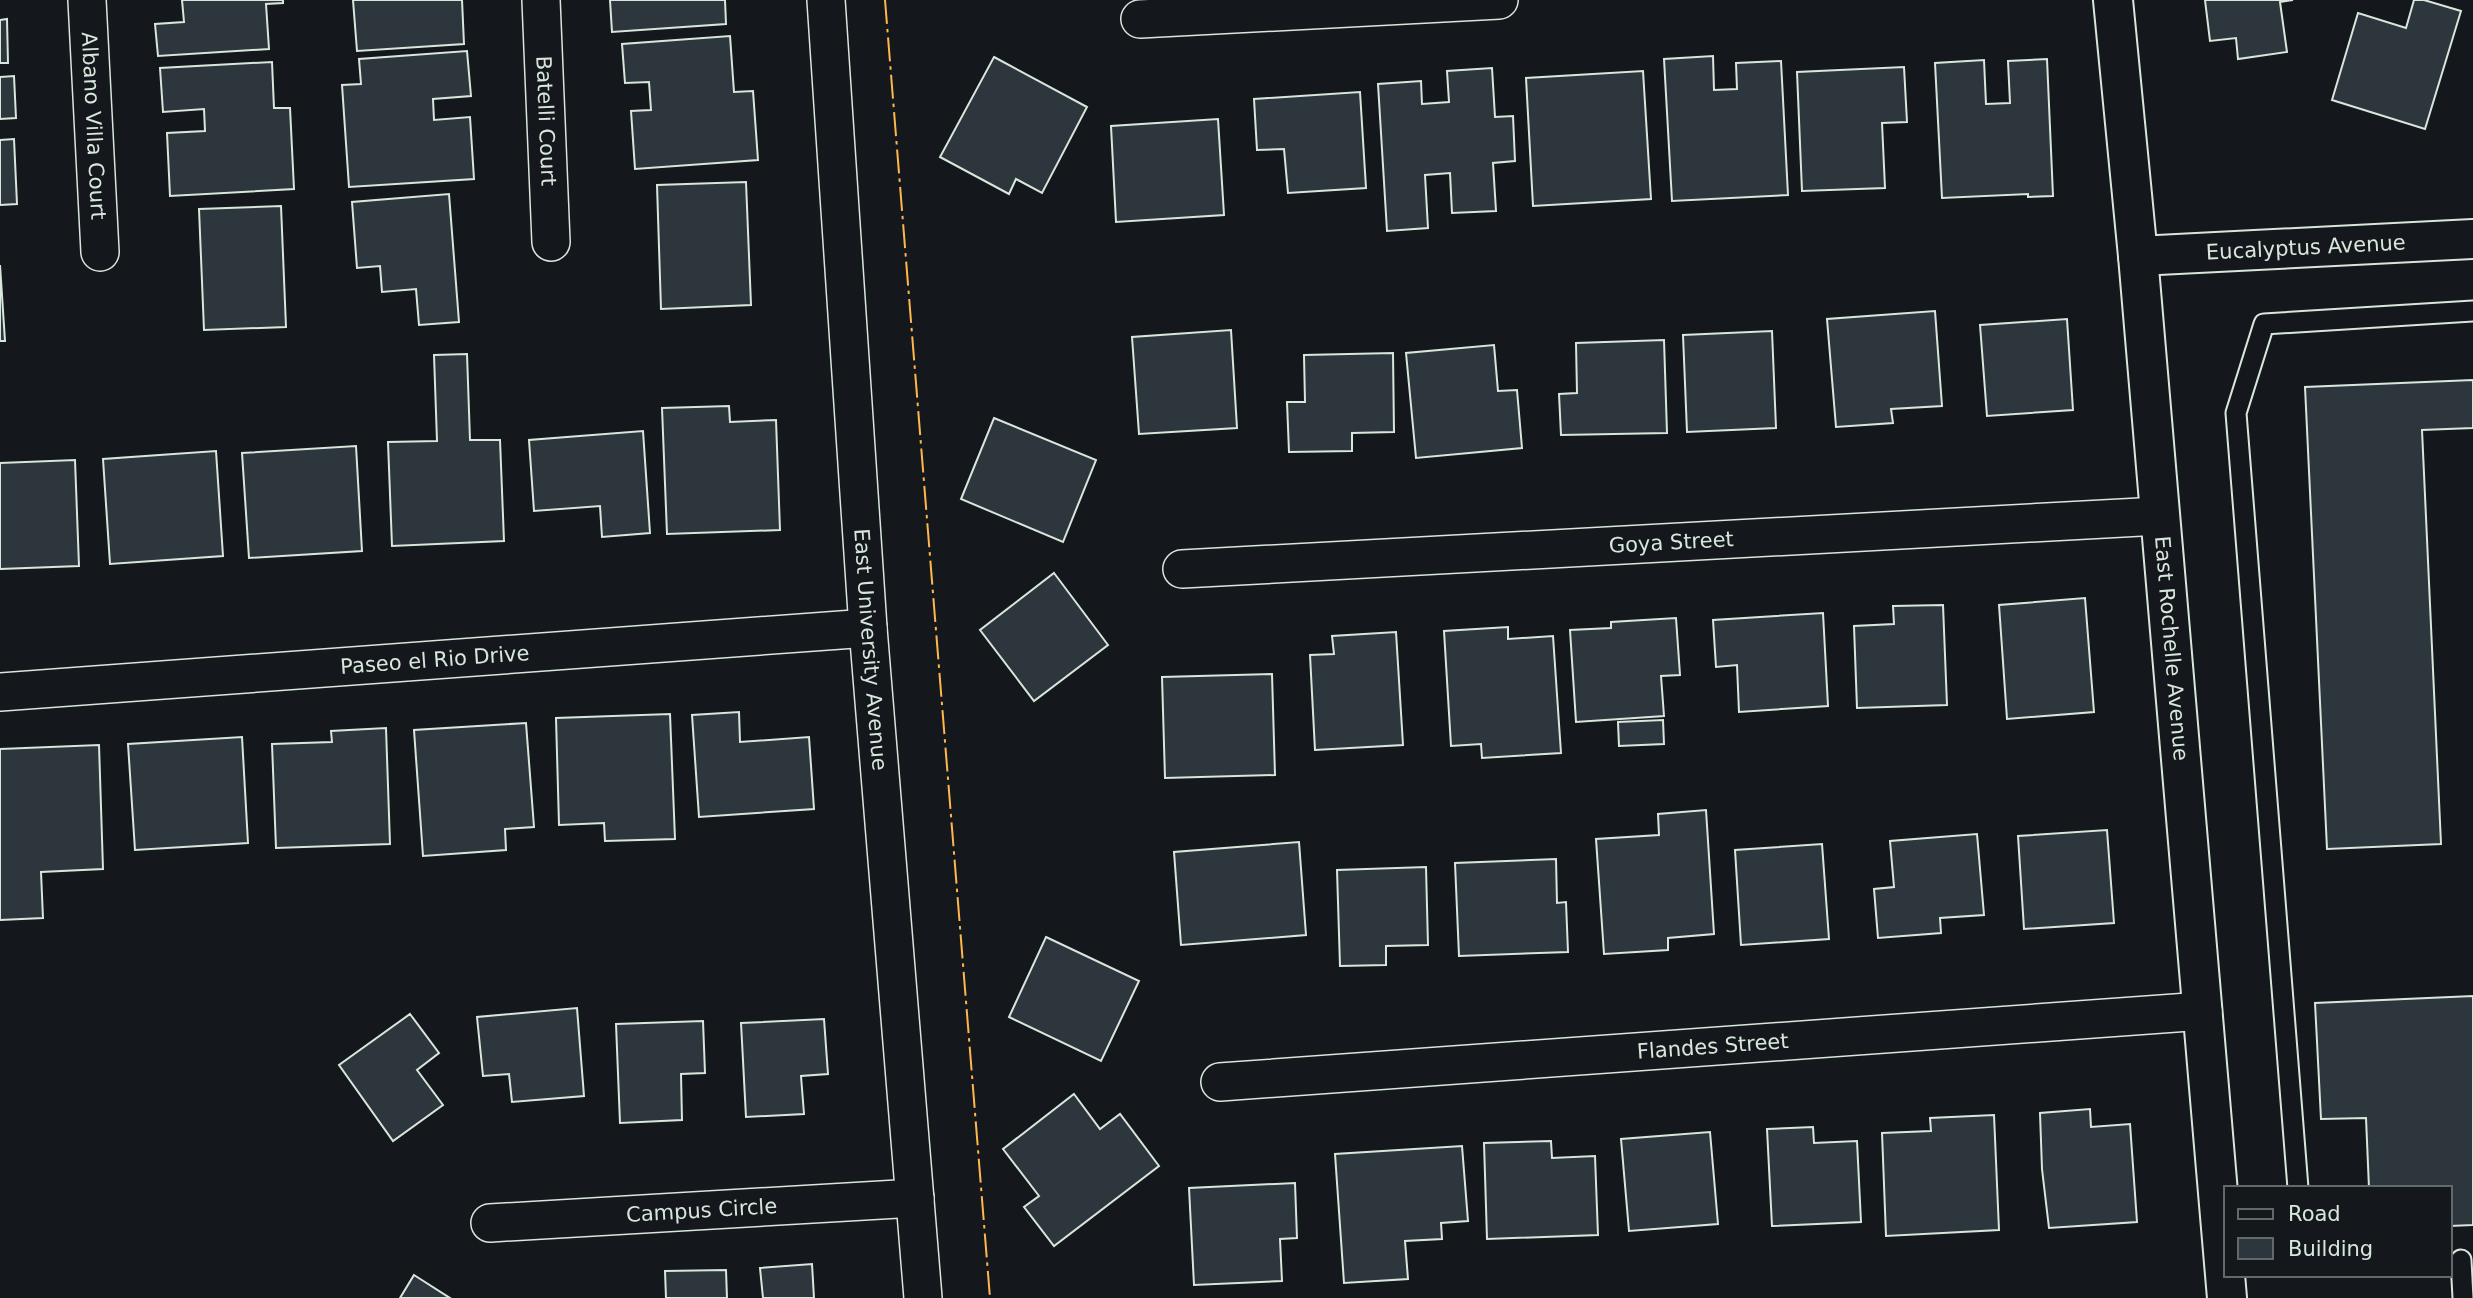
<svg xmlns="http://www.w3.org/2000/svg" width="2473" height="1298" font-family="'DejaVu Sans',sans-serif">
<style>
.building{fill:#2c363c;stroke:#d8e6dc;stroke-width:2}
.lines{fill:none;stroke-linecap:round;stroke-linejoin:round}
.lane-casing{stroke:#d8e6dc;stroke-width:23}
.street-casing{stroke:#d8e6dc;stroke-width:40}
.secondary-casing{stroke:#d8e6dc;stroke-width:42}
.lane{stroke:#14181c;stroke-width:19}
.street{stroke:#14181c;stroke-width:37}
.secondary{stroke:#14181c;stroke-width:38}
.power{stroke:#ffb74d;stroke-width:2;stroke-dasharray:24 5 3.5 5;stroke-linecap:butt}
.labels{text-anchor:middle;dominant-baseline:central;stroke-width:5;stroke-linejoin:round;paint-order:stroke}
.street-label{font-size:21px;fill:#d8e6dc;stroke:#14181c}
</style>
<rect width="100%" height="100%" fill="#14181c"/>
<!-- building -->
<g class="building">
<polygon points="182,0 283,0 283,3 266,4 269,49 158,56 155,24 184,22"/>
<polygon points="353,0 462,0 464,44 357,51"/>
<polygon points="610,0 725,0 726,24 612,32"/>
<polygon points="2205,0 2293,0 2280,2 2287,52 2238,59 2236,38 2210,41"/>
<polygon points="2414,0 2424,0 2461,11 2425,129 2332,100 2358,13 2406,28"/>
<polygon points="7,19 8,63 0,63 0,20"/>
<polygon points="730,36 734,92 753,91 758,160 635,169 631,111 651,110 649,82 625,83 622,44"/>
<polygon points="467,51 471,96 433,99 434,120 470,117 474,179 349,187 342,85 361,84 359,59"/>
<polygon points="1713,56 1714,90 1737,89 1736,63 1781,61 1788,195 1672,201 1664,59"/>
<polygon points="994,57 1087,107 1042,193 1016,179 1009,194 940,157"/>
<polygon points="2047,59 2053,196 2028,197 2028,194 1942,198 1935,63 1984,60 1986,104 2010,103 2008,61"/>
<polygon points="272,62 274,108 290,108 294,189 170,196 167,133 205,131 204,109 163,112 160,68"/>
<polygon points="1904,67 1907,122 1882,123 1885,188 1802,191 1797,72"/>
<polygon points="1492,68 1495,117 1513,116 1515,161 1493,163 1496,211 1452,213 1450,173 1425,175 1428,228 1387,231 1378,84 1421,81 1422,104 1449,102 1447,71"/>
<polygon points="1643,71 1651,199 1533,206 1526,78"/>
<polygon points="14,76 16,118 0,119 0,77"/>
<polygon points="1360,92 1366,188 1288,193 1284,149 1257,150 1254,99"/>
<polygon points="1218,119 1224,215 1116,222 1111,126"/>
<polygon points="14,139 17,204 0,205 0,140"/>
<polygon points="746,182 751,305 661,309 657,185"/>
<polygon points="449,194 459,322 419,325 416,289 382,292 380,266 357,268 352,202"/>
<polygon points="281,206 286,327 204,330 199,209"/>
<polygon points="0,265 5,341 0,341"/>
<polygon points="1935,311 1942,406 1891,409 1893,423 1836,427 1827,319"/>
<polygon points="2067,319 2073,410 1987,416 1980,325"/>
<polygon points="1231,330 1237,428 1139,434 1132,337"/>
<polygon points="1772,331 1776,428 1687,432 1683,335"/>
<polygon points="1664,340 1667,433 1561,435 1559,394 1577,393 1576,343"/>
<polygon points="1494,345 1498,391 1517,390 1522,448 1416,458 1406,353"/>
<polygon points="1393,353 1394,432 1352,433 1352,451 1289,452 1287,402 1305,402 1304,355"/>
<polygon points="467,354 470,440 500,440 504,541 392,546 388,442 437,441 434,355"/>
<polygon points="2473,380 2473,428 2422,430 2441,844 2327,849 2305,387"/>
<polygon points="729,406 730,422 776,420 780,530 667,534 662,408"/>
<polygon points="994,418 1096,460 1063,542 961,499"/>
<polygon points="643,431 650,533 602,537 600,506 534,511 529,440"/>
<polygon points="356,446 362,551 249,558 242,453"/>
<polygon points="216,451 223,556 110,564 103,459"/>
<polygon points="75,460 79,566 0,569 0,463"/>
<polygon points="1054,573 1108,645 1034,701 980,630"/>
<polygon points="2085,598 2094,712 2007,719 1999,605"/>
<polygon points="1943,605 1947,705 1857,708 1854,626 1894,624 1893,606"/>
<polygon points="1823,613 1828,706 1739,712 1737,665 1716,667 1713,620"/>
<polygon points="1676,618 1680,675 1661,676 1664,716 1576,722 1570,630 1611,628 1611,622"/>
<polygon points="1508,627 1508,639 1553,636 1561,753 1482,758 1481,744 1451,746 1444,631"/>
<polygon points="1396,632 1403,745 1315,750 1310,655 1334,654 1332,636"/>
<polygon points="1272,674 1275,775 1165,778 1162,677"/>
<polygon points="739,712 740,742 809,737 814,809 699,817 692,715"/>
<polygon points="670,714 675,839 605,841 604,823 559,825 556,718"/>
<polygon points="1663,720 1664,744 1619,746 1618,722"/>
<polygon points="526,723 534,827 505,829 506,850 423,856 414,730"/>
<polygon points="386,728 390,844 276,848 272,744 332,742 331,731"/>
<polygon points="242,737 248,843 135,850 128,744"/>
<polygon points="99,745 103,869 41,872 43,918 0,920 0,749"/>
<polygon points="1706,810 1714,934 1668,938 1668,950 1604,954 1596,839 1659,835 1658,814"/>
<polygon points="2107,830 2114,923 2024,929 2018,836"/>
<polygon points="1977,834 1984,915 1940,918 1941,933 1878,938 1874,889 1894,887 1890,841"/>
<polygon points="1299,842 1306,935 1181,945 1174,852"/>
<polygon points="1822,844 1829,939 1741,945 1735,850"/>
<polygon points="1556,859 1557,903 1566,902 1568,952 1459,956 1455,863"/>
<polygon points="1426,867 1428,945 1386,946 1386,965 1340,966 1337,870"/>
<polygon points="1046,937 1139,981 1101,1061 1009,1017"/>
<polygon points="2473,996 2473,1225 2450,1226 2450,1188 2369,1188 2366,1118 2321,1119 2315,1003"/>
<polygon points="577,1008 584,1096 512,1102 509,1074 483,1076 477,1017"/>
<polygon points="410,1014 439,1053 417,1070 443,1105 393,1141 339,1065"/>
<polygon points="824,1019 828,1074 801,1076 804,1114 746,1117 741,1023"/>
<polygon points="703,1021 705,1073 681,1074 682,1120 620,1123 616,1024"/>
<polygon points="1074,1094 1100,1129 1120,1114 1159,1166 1054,1246 1024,1207 1039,1196 1003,1149"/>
<polygon points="2090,1109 2091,1127 2130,1124 2137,1222 2049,1228 2042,1169 2040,1113"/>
<polygon points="1994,1115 1999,1230 1886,1236 1882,1133 1931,1131 1930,1118"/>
<polygon points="1813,1127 1814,1143 1857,1141 1861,1222 1772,1226 1767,1129"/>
<polygon points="1710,1132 1718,1224 1629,1231 1621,1139"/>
<polygon points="1551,1141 1552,1158 1595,1156 1598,1235 1487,1239 1484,1143"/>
<polygon points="1462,1146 1468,1221 1441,1223 1442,1239 1405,1241 1408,1279 1344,1283 1335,1154"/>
<polygon points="1295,1183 1297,1238 1280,1239 1282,1281 1194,1285 1189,1188"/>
<polygon points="812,1264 814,1298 763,1298 760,1268"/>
<polygon points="726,1270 727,1298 666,1298 665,1271"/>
<polygon points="414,1275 450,1298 400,1298"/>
</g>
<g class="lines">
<defs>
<g id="lane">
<polyline points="2298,1188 2236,413 2264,324 2473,311"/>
<polyline points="2461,1260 2463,1298"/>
</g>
<g id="street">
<path id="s1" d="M87 0 100 252"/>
<path id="s2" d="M541 0 551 242"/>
<path id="s3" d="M826 0 868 628 923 1298"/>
<polyline points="1140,19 1499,0"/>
<path id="s4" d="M1182 569 2159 516"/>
<path id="s5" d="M0 692 868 628"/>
<path id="s6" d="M1220 1082 2203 1011"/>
<path id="s7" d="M490 1223 915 1198"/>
</g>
<g id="secondary">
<path id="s8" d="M2113 0 2138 256 2227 1298"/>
<path id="s9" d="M2138 256 2473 239"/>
</g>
</defs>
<!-- lane casing -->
<use href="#lane" class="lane-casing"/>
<!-- street casing -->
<use href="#street" class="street-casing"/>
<!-- secondary casing -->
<use href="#secondary" class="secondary-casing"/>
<!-- lane -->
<use href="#lane" class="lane"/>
<!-- street -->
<use href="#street" class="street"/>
<!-- secondary -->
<use href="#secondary" class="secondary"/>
<!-- power -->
<polyline class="power" points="885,0 990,1298"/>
</g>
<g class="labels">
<!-- street labels -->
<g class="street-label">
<text stroke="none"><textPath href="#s2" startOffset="121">Batelli Court</textPath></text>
<text stroke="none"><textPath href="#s1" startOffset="126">Albano Villa Court</textPath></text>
<text stroke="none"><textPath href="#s9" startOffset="168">Eucalyptus Avenue</textPath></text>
<text stroke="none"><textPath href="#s4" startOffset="490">Goya Street</textPath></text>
<text stroke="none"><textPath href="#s3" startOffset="651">East University Avenue</textPath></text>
<text stroke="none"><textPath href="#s8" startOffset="651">East Rochelle Avenue</textPath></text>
<text stroke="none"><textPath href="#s5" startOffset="436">Paseo el Rio Drive</textPath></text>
<text stroke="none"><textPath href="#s6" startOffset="494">Flandes Street</textPath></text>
<text stroke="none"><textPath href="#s7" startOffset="212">Campus Circle</textPath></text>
</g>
</g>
<!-- legend -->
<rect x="2224" y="1186" width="228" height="91" fill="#14181c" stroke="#626a69" stroke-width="2"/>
<rect x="2238" y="1209" width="35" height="10" fill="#14181c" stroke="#626a69" stroke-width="2"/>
<text x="2288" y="1221" font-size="21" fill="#d8e6dc">Road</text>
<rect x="2238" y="1238" width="35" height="21" fill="#2c363c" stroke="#626a69" stroke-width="2"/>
<text x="2288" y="1256" font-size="21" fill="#d8e6dc">Building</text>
</svg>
